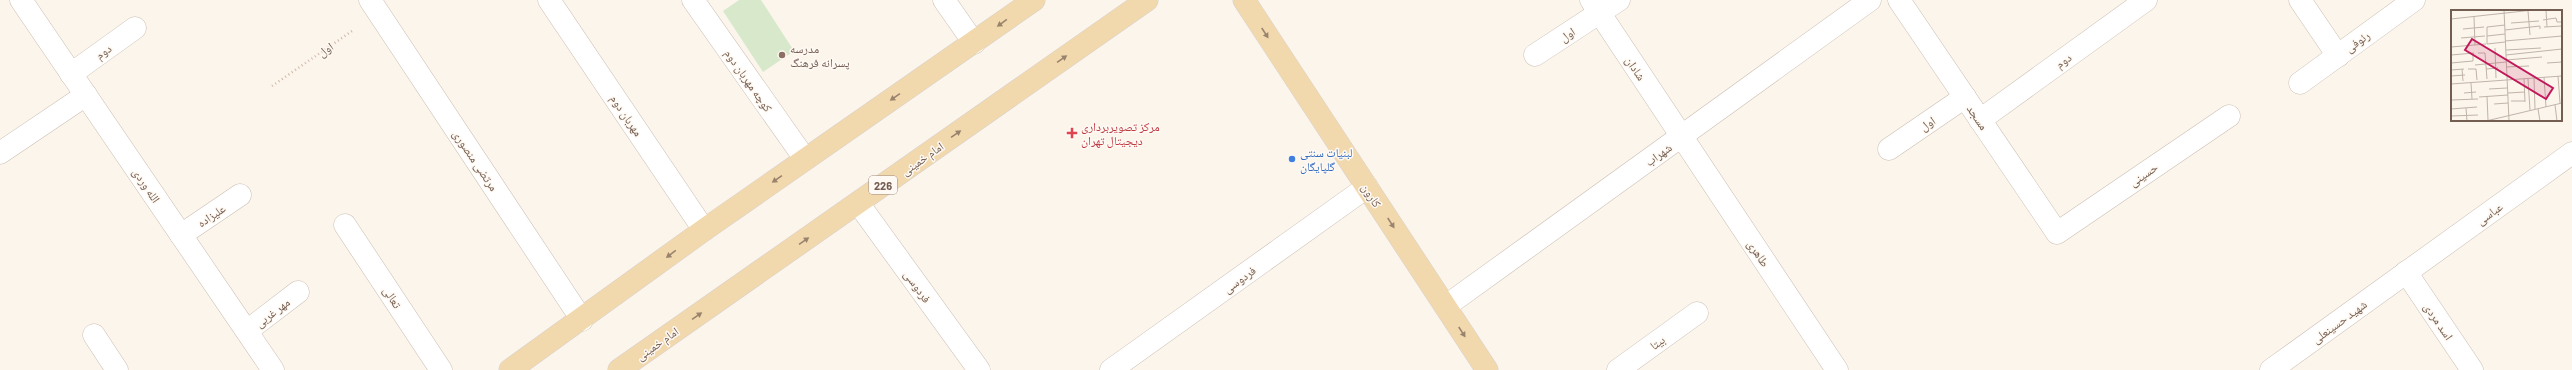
<svg xmlns="http://www.w3.org/2000/svg" width="2572" height="370" font-family="Barlow,'Noto Naskh Arabic',sans-serif">
<style>
.green{fill:#d7e8cb}
.lines{fill:none;stroke-linecap:round;stroke-linejoin:round}
.minor-casing{stroke:#ccbeb3;stroke-width:23}
.major-casing{stroke:#d8d2ce;stroke-width:23}
.path{stroke:#d3b9a9;stroke-width:2.5;stroke-dasharray:1 3;stroke-linecap:butt}
.minor{stroke:#fff;stroke-width:22}
.major{stroke:#f2d8ad;stroke-width:22}
.oneway{fill:#9a836d}
.education-dot{fill:#8d6e63;stroke:#fef9f3;stroke-width:1.5}
.health-dot{fill:#e0444e;stroke:#fef9f3;stroke-width:1.5}
.shop-dot{fill:#3f7fe0;stroke:#fef9f3;stroke-width:1.5}
.labels{text-anchor:middle;dominant-baseline:central;stroke-width:3;stroke-linejoin:round;paint-order:stroke}
.shield{fill:#fef9f3;stroke:#9d8c82;stroke-width:1}
.shield-label{font-size:11px;font-weight:bold;fill:#745e51}
.street-label{font-size:12px;fill:#745e51;stroke:#fef9f3}
.education-label{font-size:12px;fill:#785e54;stroke:#fef9f3;text-anchor:start}
.health-label{font-size:12px;fill:#be3a42;stroke:#fef9f3;text-anchor:start}
.shop-label{font-size:12px;fill:#366cbe;stroke:#fef9f3;text-anchor:start}
.inset-road{fill:none;stroke:#c1b4a9;stroke-width:1}
.view{fill:#c2185b;fill-opacity:0.15;stroke:#c2185b;stroke-width:2}
.inset-edge{fill:none;stroke:#745e51;stroke-width:2}
</style>
<rect width="100%" height="100%" fill="#fbf5ec"/>
<!-- green -->
<polygon class="green" points="739,0 761,0 794,51 763,72 723,11"/>
<g class="lines">
<defs>
<g id="minor">
<polyline points="21,0 273,370"/>
<polyline points="370,0 582,320"/>
<polyline points="549,0 704,230"/>
<polyline points="693,0 805,159"/>
<polyline points="944,0 974,43"/>
<polyline points="1591,0 1837,370"/>
<polyline points="1899,0 2057,233 2229,116"/>
<polyline points="2300,0 2338,56"/>
<polyline points="1535,55 1619,0"/>
<polyline points="71,74 135,28"/>
<polyline points="2300,83 2414,0"/>
<polyline points="1980,120 2146,0"/>
<polyline points="1889,149 1965,97"/>
<polyline points="0,153 86,95"/>
<polyline points="858,203 979,370"/>
<polyline points="345,225 441,370"/>
<polyline points="181,235 240,195"/>
<polyline points="2406,272 2472,370"/>
<polyline points="1446,306 1870,0"/>
<polyline points="247,331 298,292"/>
<polyline points="94,335 117,370"/>
<polyline points="1111,370 1367,187"/>
<polyline points="1618,370 1697,313"/>
<polyline points="2271,370 2572,153"/>
</g>
<g id="major">
<polyline points="1244,0 1487,370"/>
<polyline points="510,370 704,230 1034,0"/>
<polyline points="619,370 1147,0"/>
</g>
</defs>
<!-- minor casing -->
<use href="#minor" class="minor-casing"/>
<!-- major casing -->
<use href="#major" class="major-casing"/>
<!-- path -->
<polyline class="path" points="272,86 352,31"/>
<!-- minor -->
<use href="#minor" class="minor"/>
<!-- major -->
<use href="#major" class="major"/>
</g>
<!-- one-way arrows -->
<defs><path id="oneway-solid" d="M-6-.8H1V-3.2L6.5 0L1 3.2V.8H-6Z"/></defs>
<g class="oneway">
<use href="#oneway-solid" transform="translate(1002 23) rotate(144)"/>
<use href="#oneway-solid" transform="translate(1265 33) rotate(57)"/>
<use href="#oneway-solid" transform="translate(1062 59) rotate(-35)"/>
<use href="#oneway-solid" transform="translate(895 97) rotate(145)"/>
<use href="#oneway-solid" transform="translate(956 134) rotate(-35)"/>
<use href="#oneway-solid" transform="translate(777 179) rotate(145)"/>
<use href="#oneway-solid" transform="translate(1391 223) rotate(57)"/>
<use href="#oneway-solid" transform="translate(804 241) rotate(-35)"/>
<use href="#oneway-solid" transform="translate(671 254) rotate(143)"/>
<use href="#oneway-solid" transform="translate(697 316) rotate(-35)"/>
<use href="#oneway-solid" transform="translate(1462 332) rotate(57)"/>
</g>
<!-- markers -->
<circle class="education-dot" cx="782" cy="55" r="4"/>
<path class="health-dot" d="M1070 127h4v4h4v4h-4v4h-4v-4h-4v-4h4z"/>
<circle class="shop-dot" cx="1292" cy="159" r="4"/>
<g class="labels">
<!-- shield labels -->
<rect class="shield" x="869" y="176" width="28" height="18" rx="3"/>
<g class="shield-label">
<text x="883" y="185">226</text>
</g>
<!-- street labels -->
<g class="street-label">
<text transform="translate(1567 34) rotate(-33)">اول</text>
<text transform="translate(2357 41) rotate(-36)">رئوفی</text>
<text transform="translate(325 49) rotate(-35)">اول</text>
<text transform="translate(103 51) rotate(-36)">دوم</text>
<text transform="translate(2063 60) rotate(-36)">دوم</text>
<text transform="translate(1636 68) rotate(56)">شادان</text>
<text transform="translate(749 80) rotate(55)">کوچه مهربان دوم</text>
<text transform="translate(627 115) rotate(56)">مهربان دوم</text>
<text transform="translate(1978 117) rotate(56)">مسجد</text>
<text transform="translate(1927 123) rotate(-34)">اول</text>
<text transform="translate(1658 154) rotate(-36)">شهراب</text>
<text transform="translate(922 158) rotate(-35)">امام خمینی</text>
<text transform="translate(476 160) rotate(56)">مرتضی منصوری</text>
<text transform="translate(2143 174) rotate(-34)">حسینی</text>
<text transform="translate(147 185) rotate(56)">الله وردی</text>
<text transform="translate(1372 195) rotate(57)">کارون</text>
<text transform="translate(2489 213) rotate(-36)">عباسی</text>
<text transform="translate(211 215) rotate(-34)">علیزاده</text>
<text transform="translate(1759 253) rotate(56)">طاهری</text>
<text transform="translate(1239 279) rotate(-36)">فردوسی</text>
<text transform="translate(918 286) rotate(54)">فردوسی</text>
<text transform="translate(393 297) rotate(57)">تعالی</text>
<text transform="translate(272 312) rotate(-37)">مهر غربی</text>
<text transform="translate(2339 321) rotate(-36)">شهید حسینعلی</text>
<text transform="translate(2439 321) rotate(56)">اسد مردی</text>
<text transform="translate(1657 342) rotate(-36)">بیتا</text>
<text transform="translate(657 343) rotate(-35)">امام خمینی</text>
</g>
<!-- education labels -->
<g class="education-label">
<text x="790" y="48">مدرسه<tspan x="790" dy="14">پسرانه فرهنگ</tspan></text>
</g>
<!-- health labels -->
<g class="health-label">
<text x="1081" y="126">مرکز تصویربرداری<tspan x="1081" dy="14">دیجیتال تهران</tspan></text>
</g>
<!-- shop labels -->
<g class="shop-label">
<text x="1300" y="152">لبنیات سنتی<tspan x="1300" dy="14">گلپایگان</tspan></text>
</g>
</g>
<!-- overview -->
<g transform="translate(2451 10)">
<rect width="111" height="111" fill="#fbf5ec"/>
<path class="inset-road" d="M53 0 58 111M95 0 96 17M77 1 79 25M23 7 24 35M0 9 82 0M92 10 105 8 106 12H111M60 13 88 11M54 15 36 17V34L54 32M93 17 111 16M12 19 33 17M54 20 89 16V19M36 26 54 24M10 28 34 26M54 31 111 26M0 37 35 34M44 38 45 68M55 40 90 38M27 43H34L36 69M0 45 23 43M55 45 111 39M55 50 91 47M0 53 22 51V43M96 53 111 52M24 55 55 52M55 57 78 56M11 59 12 71M17 59H25L26 70M35 59 47 58M0 60 13 59M0 66 14 65M107 66 109 93M93 67 95 97M83 68 84 99M73 69 74 92M77 69 79 100M20 73 21 89M0 74 111 66M38 79 56 78M13 83 25 82M57 83 74 82M36 86 37 110M28 87 57 85M0 90 27 89M60 91H74M43 94 57 93M104 95 106 111M15 98 16 111M0 99 26 97M87 99 89 111M0 106 27 105M35 111 111 93"/>
<path class="view" d="M21 29 102 78 95 89 14 40Z"/>
<rect width="111" height="111" class="inset-edge"/>
</g>
</svg>
